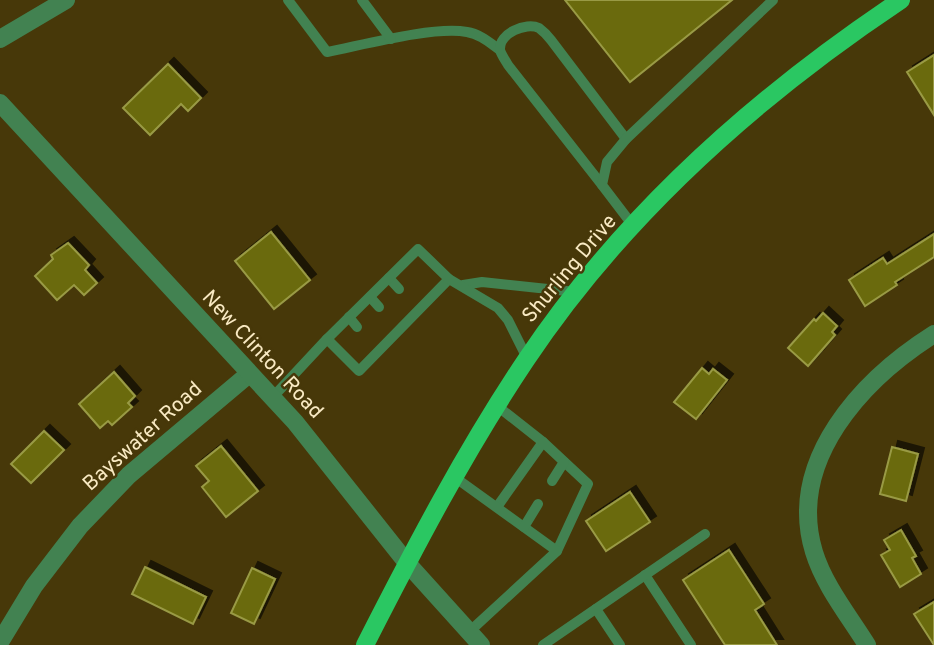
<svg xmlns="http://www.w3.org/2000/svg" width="934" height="645" font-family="Overpass,sans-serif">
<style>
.building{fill:#6a6b08;stroke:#999a45;stroke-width:2;filter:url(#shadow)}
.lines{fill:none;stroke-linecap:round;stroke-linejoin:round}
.service{stroke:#428251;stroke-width:10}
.minor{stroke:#428251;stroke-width:18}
.tertiary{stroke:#428251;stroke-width:18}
.primary{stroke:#2ac762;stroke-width:18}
.labels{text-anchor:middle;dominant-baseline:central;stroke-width:5;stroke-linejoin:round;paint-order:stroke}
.street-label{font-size:21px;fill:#f9eac3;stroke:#473809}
</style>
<defs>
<filter id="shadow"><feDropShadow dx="6" dy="-6" stdDeviation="0" flood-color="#0009"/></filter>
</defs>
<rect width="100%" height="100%" fill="#473809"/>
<!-- building -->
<g class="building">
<polygon points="565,0 732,0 630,82"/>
<polygon points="934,55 934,115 907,72"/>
<polygon points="168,64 201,98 188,111 181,104 150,135 123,108"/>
<polygon points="271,232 310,280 274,309 235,261"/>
<polygon points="934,234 934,257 895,282 897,285 865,306 849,280 883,258 887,264"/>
<polygon points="68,243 89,265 85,270 97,283 84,295 74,285 57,300 35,276 53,259 51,255"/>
<polygon points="823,313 837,326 832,332 835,335 808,366 788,348 814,319 816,321"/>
<polygon points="702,368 709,374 713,369 727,380 696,419 674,402"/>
<polygon points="114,372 135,396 128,403 132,407 112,425 108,421 100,428 79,404"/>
<polygon points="44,431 64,450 31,483 11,464"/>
<polygon points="221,446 258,491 226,517 202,487 209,481 196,466"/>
<polygon points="892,447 918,454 906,501 880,494"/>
<polygon points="630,492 650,522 606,551 586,521"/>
<polygon points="901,530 916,556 912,558 921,574 900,587 881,555 890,550 884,540"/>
<polygon points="729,550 764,604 755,610 777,645 725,645 683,580"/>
<polygon points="145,567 206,597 193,624 132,594"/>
<polygon points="252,568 275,579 254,624 231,613"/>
<polygon points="934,602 934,645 914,614"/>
</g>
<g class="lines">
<!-- service -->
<g class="service">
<path d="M288 0 327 52C363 45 433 26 467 32 480 34 490 43 500 50"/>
<polyline points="362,0 391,39"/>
<path d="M602 185 508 65C505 60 501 54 500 50 499 33 526 22 539 28 543 31 548 36 551 40L626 139"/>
<polyline points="634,227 602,185 607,162 626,139 773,0"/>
<polyline points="389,278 399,289"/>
<polyline points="463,285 482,282 576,292"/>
<polyline points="370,297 379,307"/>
<polyline points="349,317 357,327"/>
<polyline points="327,339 359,371 449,279"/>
<polyline points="272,398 327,339 418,249 449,279 498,308 508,320 527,358"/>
<polyline points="496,405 543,442 497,507"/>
<polyline points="543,442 588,484 557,551"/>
<polyline points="453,476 557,551 469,632"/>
<polyline points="552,481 564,462"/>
<polyline points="524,527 538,504"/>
<polyline points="645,575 691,645"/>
<polyline points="596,609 620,645"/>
<polyline points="543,645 705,534"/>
</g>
<!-- minor -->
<g class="minor">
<polyline points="0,39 66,0"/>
<polyline points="0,642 34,586 80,526 129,475 249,374"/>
<path d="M867 645C849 616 824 585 814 552 786 460 863 379 934 334"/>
</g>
<!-- tertiary -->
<polyline class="tertiary" points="0,103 295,422 407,563 481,645"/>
<!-- primary -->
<path class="primary" d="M365 645C415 547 465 451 526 360 623 215 757 96 901 0"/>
</g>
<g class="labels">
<!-- street labels -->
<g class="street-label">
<text transform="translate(570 269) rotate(-50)">Shurling Drive</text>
<text transform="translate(262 355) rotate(47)">New Clinton Road</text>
<text transform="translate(143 437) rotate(-42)">Bayswater Road</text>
</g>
</g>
</svg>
